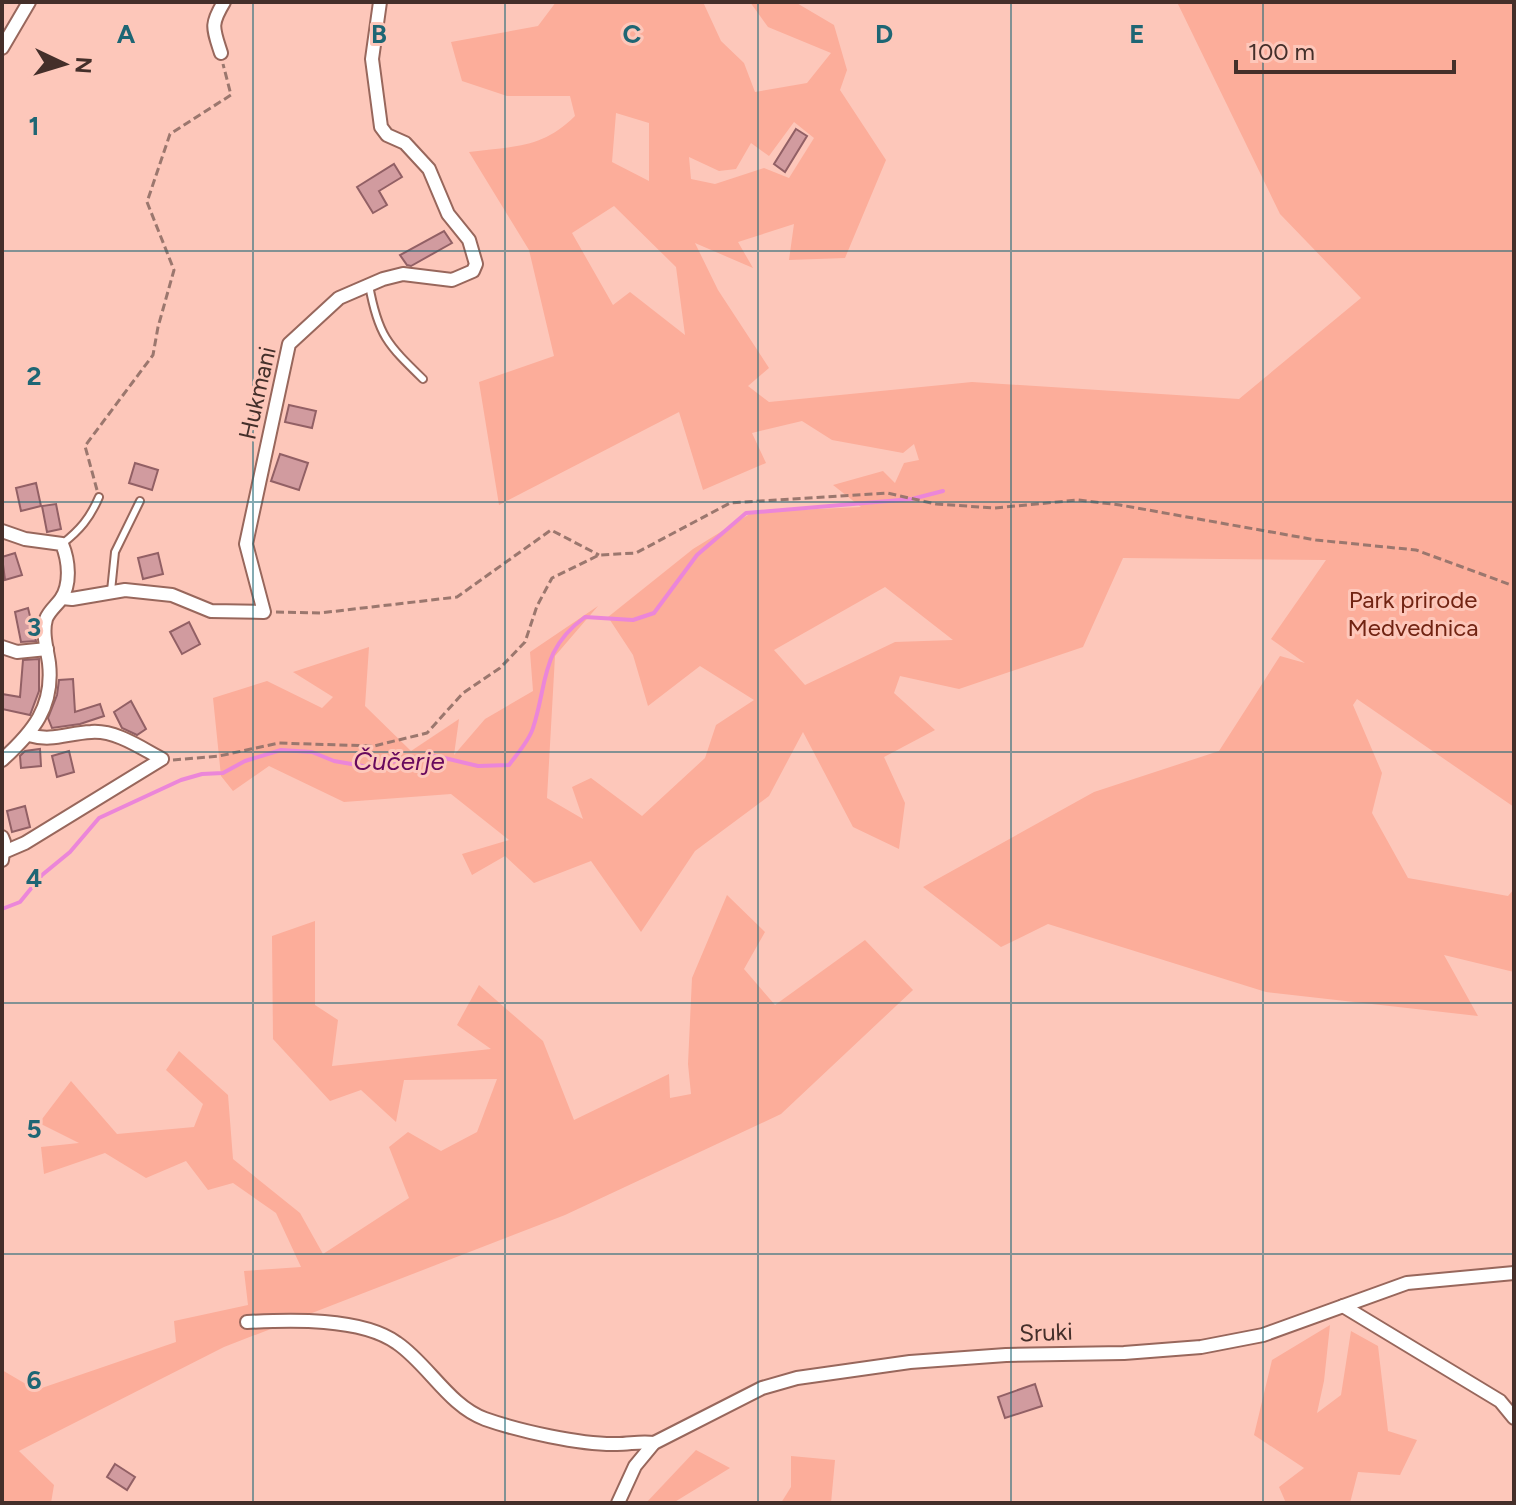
<svg xmlns="http://www.w3.org/2000/svg" width="1516" height="1505" font-family="Figtree,sans-serif">
<style>
.green{fill:#fcad9a;fill-rule:evenodd}
.lines{fill:none;stroke-linecap:round;stroke-linejoin:round}
.stream{stroke:#eb86d9;stroke-width:4}
.building{fill:#d19b9f;stroke:#926065;stroke-width:2}
.lane-casing{stroke:#98675c;stroke-width:10}
.street-casing{stroke:#98675c;stroke-width:16}
.path{stroke:#9b776e;stroke-width:3;stroke-dasharray:8 4;stroke-linecap:butt}
.lane{stroke:#fff;stroke-width:6}
.street{stroke:#fff;stroke-width:12}
.grid{fill:none;stroke:#1e6674;stroke-width:2;stroke-opacity:0.55}
.labels{text-anchor:middle;dominant-baseline:central;stroke-width:6;stroke-linejoin:round;paint-order:stroke}
.street-label{font-size:24px;fill:#442f2a;stroke:#fdc7ba}
.park-label{font-size:24px;fill:#712312;stroke:#fdc7ba}
.water-label{font-size:26px;font-style:italic;fill:#68095d;stroke:#fdc7ba}
.grid-label{font-size:26px;text-anchor:middle;font-weight:bold;fill:#1e6674;stroke:#fdc7ba;stroke-width:6;stroke-linejoin:round;paint-order:stroke}
</style>
<rect width="100%" height="100%" fill="#fdc7ba"/>
<!-- green -->
<g class="green">
<path d="M556 2H703L721 41 744 63 755 92 807 83 831 53 768 27 750 2H795L834 25 847 70 840 90 886 160 845 258 789 260 794 224 738 242 753 268 695 243 718 290 769 368 748 386 769 402 972 382 1239 399 1361 298 1280 214 1177 2H1514V807L1357 699 1353 705 1382 773 1372 813 1408 878 1508 896 1514 889V972L1444 955 1478 1016 1266 992 1048 924 1001 947 923 887 1094 792 1219 751 1280 656 1305 663 1271 639 1326 560 1123 558 1083 647 959 689 900 676 894 693 935 730 884 757 905 803 899 849 853 827 803 732 769 796 695 851 641 932 591 861 534 883 505 856 472 875 462 854 509 840 451 794 344 802 269 766 233 791 221 776 213 698 267 681 322 708 333 697 293 672 369 647 365 706 411 751 459 719 454 755 485 719 533 691 530 652 598 606 555 656 547 798 583 819 572 787 591 778 642 816 705 758 716 725 754 700 700 666 648 706 633 655 608 617 693 549 753 512 861 507 833 485 883 471 895 483 904 463 919 460 914 444 903 453 832 440 802 421 752 433 766 463 703 490 679 412 499 505 479 382 554 356 529 250 469 152C513 146 542 149 575 116L570 96H507L462 81 451 42 538 26ZM616 113 649 123V181L612 162ZM794 122 814 138 789 178 764 168 715 184 691 179 689 157 719 171 736 169 751 143 769 156ZM614 206 676 267 685 335 630 292 613 305 572 233ZM885 587 953 640 895 642 805 685 774 650Z"/>
<polygon points="727,895 765,932 744,969 775,1005 865,940 913,990 781,1114 565,1215 224,1347 19,1451 54,1485 51,1503 2,1503 2,1370 36,1390 176,1342 174,1321 248,1305 244,1271 301,1267 276,1213 233,1183 208,1190 186,1161 146,1178 105,1153 44,1174 41,1147 79,1143 39,1123 71,1081 117,1134 194,1127 203,1104 166,1070 179,1051 228,1095 233,1159 300,1213 323,1254 409,1198 389,1147 408,1132 441,1151 477,1132 497,1079 404,1080 396,1122 361,1090 330,1101 273,1039 272,936 315,921 315,1005 338,1020 332,1066 491,1049 457,1025 479,985 543,1041 574,1120 669,1074 670,1098 691,1094 688,1064 692,978"/>
<polygon points="1330,1325 1324,1381 1317,1413 1341,1395 1351,1331 1378,1346 1388,1431 1417,1440 1400,1475 1358,1472 1350,1503 1286,1503 1279,1487 1304,1468 1254,1435 1272,1360"/>
<polygon points="696,1450 730,1468 673,1503 646,1503"/>
<polygon points="791,1456 835,1460 831,1503 781,1503 791,1487"/>
</g>
<g class="lines">
<!-- stream -->
<path class="stream" d="M2 909 20 902 42 875 70 852 99 818 181 780 202 774 223 773 245 761 281 750 312 752 334 761 369 767 410 758 436 756 478 766 509 765C517 754 529 741 533 728 548 682 540 650 585 617L633 620 654 613 697 555 746 513 912 499 943 491"/>
</g>
<!-- building -->
<g class="building">
<polygon points="796,129 807,136 785,172 774,164"/>
<polygon points="394,164 402,177 379,191 387,205 373,213 357,187"/>
<polygon points="444,231 452,243 411,266 407,265 400,255"/>
<polygon points="289,405 316,411 312,428 285,422"/>
<polygon points="280,454 308,463 299,490 271,481"/>
<polygon points="135,463 158,470 152,490 129,483"/>
<polygon points="36,483 41,506 21,511 16,488"/>
<polygon points="56,504 61,529 47,532 42,506"/>
<polygon points="15,553 22,575 5,580 2,557"/>
<polygon points="158,553 163,574 143,579 138,558"/>
<polygon points="28,608 36,641 21,642 15,612"/>
<polygon points="189,622 200,644 182,654 170,632"/>
<polygon points="39,659 39,691 30,715 2,709 2,694 20,697 23,660"/>
<polygon points="73,679 75,712 100,704 104,716 80,724 52,728 48,718 57,695 59,680"/>
<polygon points="131,701 146,729 137,735 122,728 114,712"/>
<polygon points="40,749 41,766 21,768 20,756 25,751"/>
<polygon points="69,751 74,772 57,777 52,756"/>
<polygon points="25,806 30,827 12,832 7,811"/>
<polygon points="1035,1384 1042,1406 1005,1418 998,1397"/>
<polygon points="115,1464 135,1477 127,1490 107,1477"/>
</g>
<g class="lines">
<defs>
<g id="lane">
<path d="M369 285C378 335 387 344 423 379"/>
<path d="M62 544C80 530 90 518 99 497"/>
<polyline points="111,591 115,552 140,501"/>
</g>
<g id="street">
<polyline points="2,48 29,2"/>
<path d="M221 53C213 28 210 25 224 2"/>
<path d="M2 531 25 539 62 544C69 561 71 584 61 599 56 606 49 611 46 619 42 633 47 649 49 663 54 707 33 732 2 760"/>
<polyline points="62,598 72,599 125,590 172,595 211,611 264,612 246,544 289,344 339,298 383,279 403,274 452,280 473,271 476,264 469,240 448,214 429,169 405,143 387,135 381,127 372,59 380,2"/>
<polyline points="2,647 17,652 47,649"/>
<polyline points="2,837 4,842 2,860"/>
<path d="M4 852 25 843 162 759C141 748 116 730 91 732 68 733 52 742 29 735"/>
<polyline points="1343,1306 1500,1401 1514,1418"/>
<path d="M247 1322C289 1320 361 1317 397 1343 428 1364 449 1406 485 1419 519 1431 581 1445 617 1444 630 1444 641 1441 654 1443"/>
<polyline points="618,1503 635,1466 654,1443 762,1388 797,1378 910,1362 1006,1355 1124,1353 1201,1347 1263,1335 1407,1283 1514,1273"/>
</g>
</defs>
<!-- lane casing -->
<use href="#lane" class="lane-casing"/>
<!-- street casing -->
<use href="#street" class="street-casing"/>
<!-- path -->
<g class="path">
<polyline points="97,490 85,446 153,355 158,327 174,270 147,202 170,134 231,95 223,64"/>
<polyline points="276,612 320,613 457,597 551,530 599,555"/>
<polyline points="173,760 219,756 279,743 374,746 427,733 463,693 500,668 525,642 537,606 552,578 599,555 636,553 730,503 887,493 936,504 995,508 1078,500 1120,505 1316,540 1416,550 1514,586"/>
</g>
<!-- lane -->
<use href="#lane" class="lane"/>
<!-- street -->
<use href="#street" class="street"/>
</g>
<!-- grid -->
<path class="grid" d="M253 2V1503M505 2V1503M758 2V1503M1011 2V1503M1263 2V1503M2 251H1514M2 502H1514M2 752H1514M2 1003H1514M2 1254H1514"/>
<g class="labels">
<!-- street labels -->
<g class="street-label">
<text transform="translate(257 393) rotate(-77)">Hukmani</text>
<text transform="translate(1046 1332) rotate(-2)">Sruki</text>
</g>
<!-- park labels -->
<g class="park-label">
<text x="1413" y="599">Park prirode<tspan x="1413" dy="28">Medvednica</tspan></text>
</g>
<!-- water labels -->
<g class="water-label">
<text x="399" y="761">Čučerje</text>
</g>
</g>
<g class="grid-label">
<text x="126" y="43">A</text>
<text x="379" y="43">B</text>
<text x="632" y="43">C</text>
<text x="884" y="43">D</text>
<text x="1137" y="43">E</text>
<text x="34" y="135">1</text>
<text x="34" y="385">2</text>
<text x="34" y="636">3</text>
<text x="34" y="887">4</text>
<text x="34" y="1138">5</text>
<text x="34" y="1389">6</text>
</g>
<!-- border -->
<rect width="1516" height="1505" fill="none" stroke="#442f2a" stroke-width="8"/>
<!-- north arrow -->
<g transform="translate(64 64) rotate(94)" stroke="#fdc7ba" stroke-width="6" paint-order="stroke">
<path d="M0-6L14 30L0 20L-14 30Z" fill="#442f2a"/>
<text y="-12" font-size="22" font-weight="bold" text-anchor="middle" fill="#442f2a">N</text>
</g>
<!-- scale -->
<path d="M1236 60v12h218v-12" fill="none" stroke="#442f2a" stroke-width="4"/>
<text x="1248" y="60" font-size="24" fill="#442f2a" stroke="#fdc7ba" stroke-width="6" paint-order="stroke">100 m</text>
</svg>
